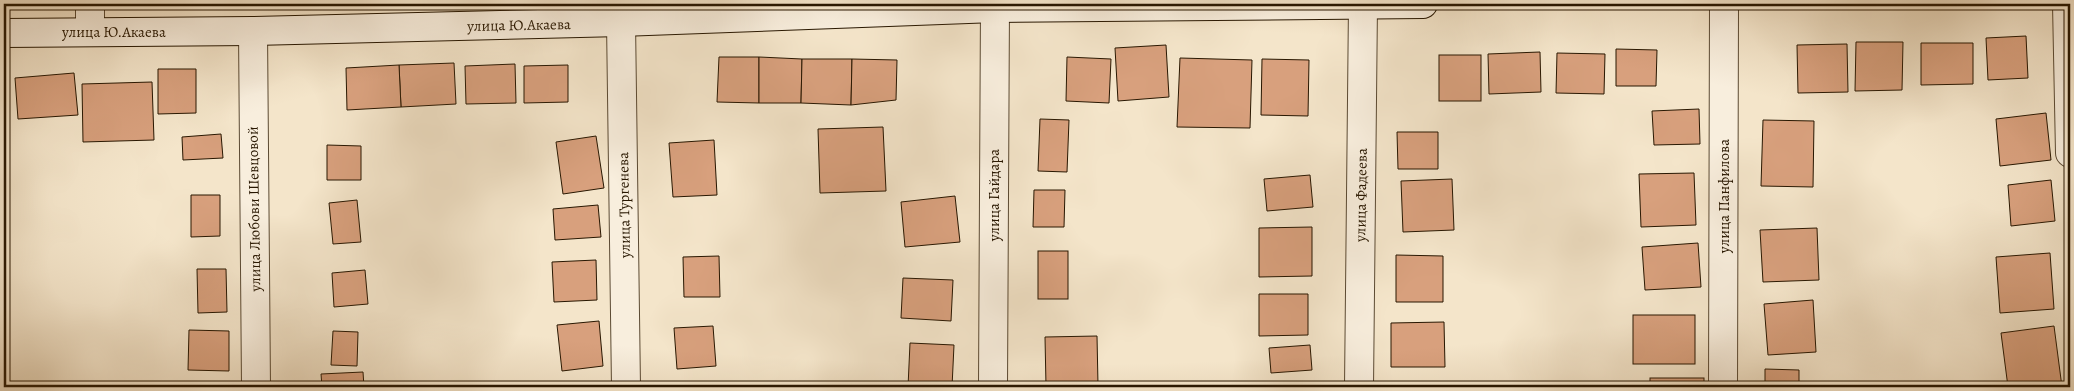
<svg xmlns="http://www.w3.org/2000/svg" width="2074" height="391" font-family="Alegreya,serif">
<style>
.building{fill:#d8a07d;stroke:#281701}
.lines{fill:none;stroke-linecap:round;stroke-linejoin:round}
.minor-casing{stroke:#5b4a33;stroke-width:30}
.secondary-casing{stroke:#281701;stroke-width:30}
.minor{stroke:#f8eedd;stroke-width:28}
.secondary{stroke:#f8eedd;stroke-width:28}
.labels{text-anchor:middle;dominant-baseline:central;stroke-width:4.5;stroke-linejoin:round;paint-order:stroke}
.street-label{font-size:15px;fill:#281701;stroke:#f8eedd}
</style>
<rect width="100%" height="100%" fill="#f4e5ca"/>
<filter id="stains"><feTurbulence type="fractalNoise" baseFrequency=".004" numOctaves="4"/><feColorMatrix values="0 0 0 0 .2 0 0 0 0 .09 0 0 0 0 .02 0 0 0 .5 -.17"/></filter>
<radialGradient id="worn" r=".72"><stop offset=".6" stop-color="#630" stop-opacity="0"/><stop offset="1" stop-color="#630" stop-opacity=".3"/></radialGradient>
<!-- building -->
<g class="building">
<polygon points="2026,36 2028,78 1988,80 1986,38"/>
<polygon points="1856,42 1903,42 1902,90 1855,91"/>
<polygon points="1921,43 1973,43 1973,84 1921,85"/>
<polygon points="1847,44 1848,92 1798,93 1797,45"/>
<polygon points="1166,45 1169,97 1118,101 1115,48"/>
<polygon points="1616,49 1657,50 1656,86 1616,86"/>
<polygon points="1540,52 1541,92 1489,94 1488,54"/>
<polygon points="1557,53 1605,54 1604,94 1556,93"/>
<rect x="1439" y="55" width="42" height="46"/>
<polygon points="719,57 759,57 759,103 717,102"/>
<polygon points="759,57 802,59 801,103 759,103"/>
<polygon points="1067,57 1111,59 1109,103 1066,101"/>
<polygon points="1180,58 1252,60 1250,128 1177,127"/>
<polygon points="802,59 852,59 851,105 801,103"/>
<polygon points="852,59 897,60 896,100 851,105"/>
<polygon points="1262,59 1309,60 1308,116 1261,115"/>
<polygon points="454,63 456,104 401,107 399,65"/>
<polygon points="515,64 516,103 466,104 465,66"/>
<polygon points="399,65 401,107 347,110 346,68"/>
<polygon points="568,65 568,102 524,103 524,66"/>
<polygon points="158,69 196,69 196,113 158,114"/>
<polygon points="74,73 78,115 18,119 15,78"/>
<rect x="4" y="79" width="5" height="38"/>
<polygon points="152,82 154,140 83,142 82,84"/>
<polygon points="1699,109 1700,144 1654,145 1652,111"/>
<polygon points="2046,113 2051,160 2000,166 1996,119"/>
<polygon points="1040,119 1069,120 1067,172 1038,171"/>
<polygon points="1763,120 1814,121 1813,187 1761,186"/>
<polygon points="883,127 886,191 820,193 818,129"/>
<polygon points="1397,132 1438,132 1438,169 1398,169"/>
<polygon points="221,134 223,158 183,160 182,137"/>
<polygon points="596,136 604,188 563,194 556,142"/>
<polygon points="714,140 717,195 673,197 669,143"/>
<polygon points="327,145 361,146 361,180 327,180"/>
<polygon points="1694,173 1696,225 1641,227 1639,174"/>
<polygon points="1310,175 1313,207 1267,211 1264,179"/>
<polygon points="1452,179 1454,230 1403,232 1401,181"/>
<polygon points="2051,180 2055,221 2011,226 2008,185"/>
<polygon points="1034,190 1065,190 1064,227 1033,227"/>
<polygon points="191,195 220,195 220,236 191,237"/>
<polygon points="955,196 960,242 905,247 901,202"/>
<polygon points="357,200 361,242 333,244 329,203"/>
<polygon points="598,205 601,237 555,240 553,209"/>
<polygon points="1312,227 1312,276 1259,277 1259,228"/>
<polygon points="1817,228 1819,280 1763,282 1760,230"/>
<polygon points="1698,243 1701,287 1645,290 1642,247"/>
<rect x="1038" y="251" width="30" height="48"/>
<polygon points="2050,253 2054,309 2000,313 1996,257"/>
<polygon points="1396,255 1443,256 1443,302 1396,302"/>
<polygon points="719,256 720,297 684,297 683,257"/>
<polygon points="596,260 597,300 554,302 552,262"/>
<polygon points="197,269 226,269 227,312 198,313"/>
<polygon points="365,270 368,304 334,307 332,273"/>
<polygon points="903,278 953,280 951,321 901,318"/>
<polygon points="1259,294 1308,294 1308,335 1259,336"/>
<polygon points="1813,300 1816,352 1768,355 1764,304"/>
<rect x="1633" y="315" width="62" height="49"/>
<polygon points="599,321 603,366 562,371 557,325"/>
<polygon points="1444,322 1445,367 1391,367 1391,323"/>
<polygon points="713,326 716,366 677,369 674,328"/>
<polygon points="2054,326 2062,387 2008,387 2001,333"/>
<polygon points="189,330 229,331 229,371 188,370"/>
<polygon points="333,331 358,332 357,366 331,365"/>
<polygon points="1097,336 1098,385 1046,386 1045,337"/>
<polygon points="910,343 954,345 952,387 908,387"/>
<polygon points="1310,345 1312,370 1271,373 1269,348"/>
<polygon points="1765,369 1799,370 1799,387 1765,387"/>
<polygon points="363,372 364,387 322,387 321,374"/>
<rect x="1650" y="378" width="54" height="9"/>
<polygon points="1285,386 1285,387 1249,387"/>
</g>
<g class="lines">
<defs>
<g id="minor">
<polyline points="2067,4 2070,153"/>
<polyline points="621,22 626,387"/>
<polyline points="253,31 256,387"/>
<polyline points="90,32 90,4"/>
<polyline points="993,387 995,4"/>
<polyline points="1359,387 1363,4"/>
<polyline points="1723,387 1724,4"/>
</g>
<polyline id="secondary" points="4,33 253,31 621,22 995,8 1423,4"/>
</defs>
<!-- minor casing -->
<use href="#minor" class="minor-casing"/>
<!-- secondary casing -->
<use href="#secondary" class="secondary-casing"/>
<!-- minor -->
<use href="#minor" class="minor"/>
<!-- secondary -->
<use href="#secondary" class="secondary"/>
</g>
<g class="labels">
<!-- street labels -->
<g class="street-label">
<text transform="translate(519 25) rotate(-1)">улица Ю.Акаева</text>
<text x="114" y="32">улица Ю.Акаева</text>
<text transform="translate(994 195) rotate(-90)">улица Гайдара</text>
<text transform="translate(1361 195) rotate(-89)">улица Фадеева</text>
<text transform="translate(1724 196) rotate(-90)">улица Панфилова</text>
<text transform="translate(624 205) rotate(-91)">улица Тургенева</text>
<text transform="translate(254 209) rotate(-91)">улица Любови Шевцовой</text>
</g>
</g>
<!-- margin -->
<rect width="2074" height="391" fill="none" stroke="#f4e5ca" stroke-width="20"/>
<rect x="5" y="5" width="2064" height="381" fill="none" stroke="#281701" stroke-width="2.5"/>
<rect x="10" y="10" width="2054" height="371" fill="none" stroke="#281701"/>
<rect width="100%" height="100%" filter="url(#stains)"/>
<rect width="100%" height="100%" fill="url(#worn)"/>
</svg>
